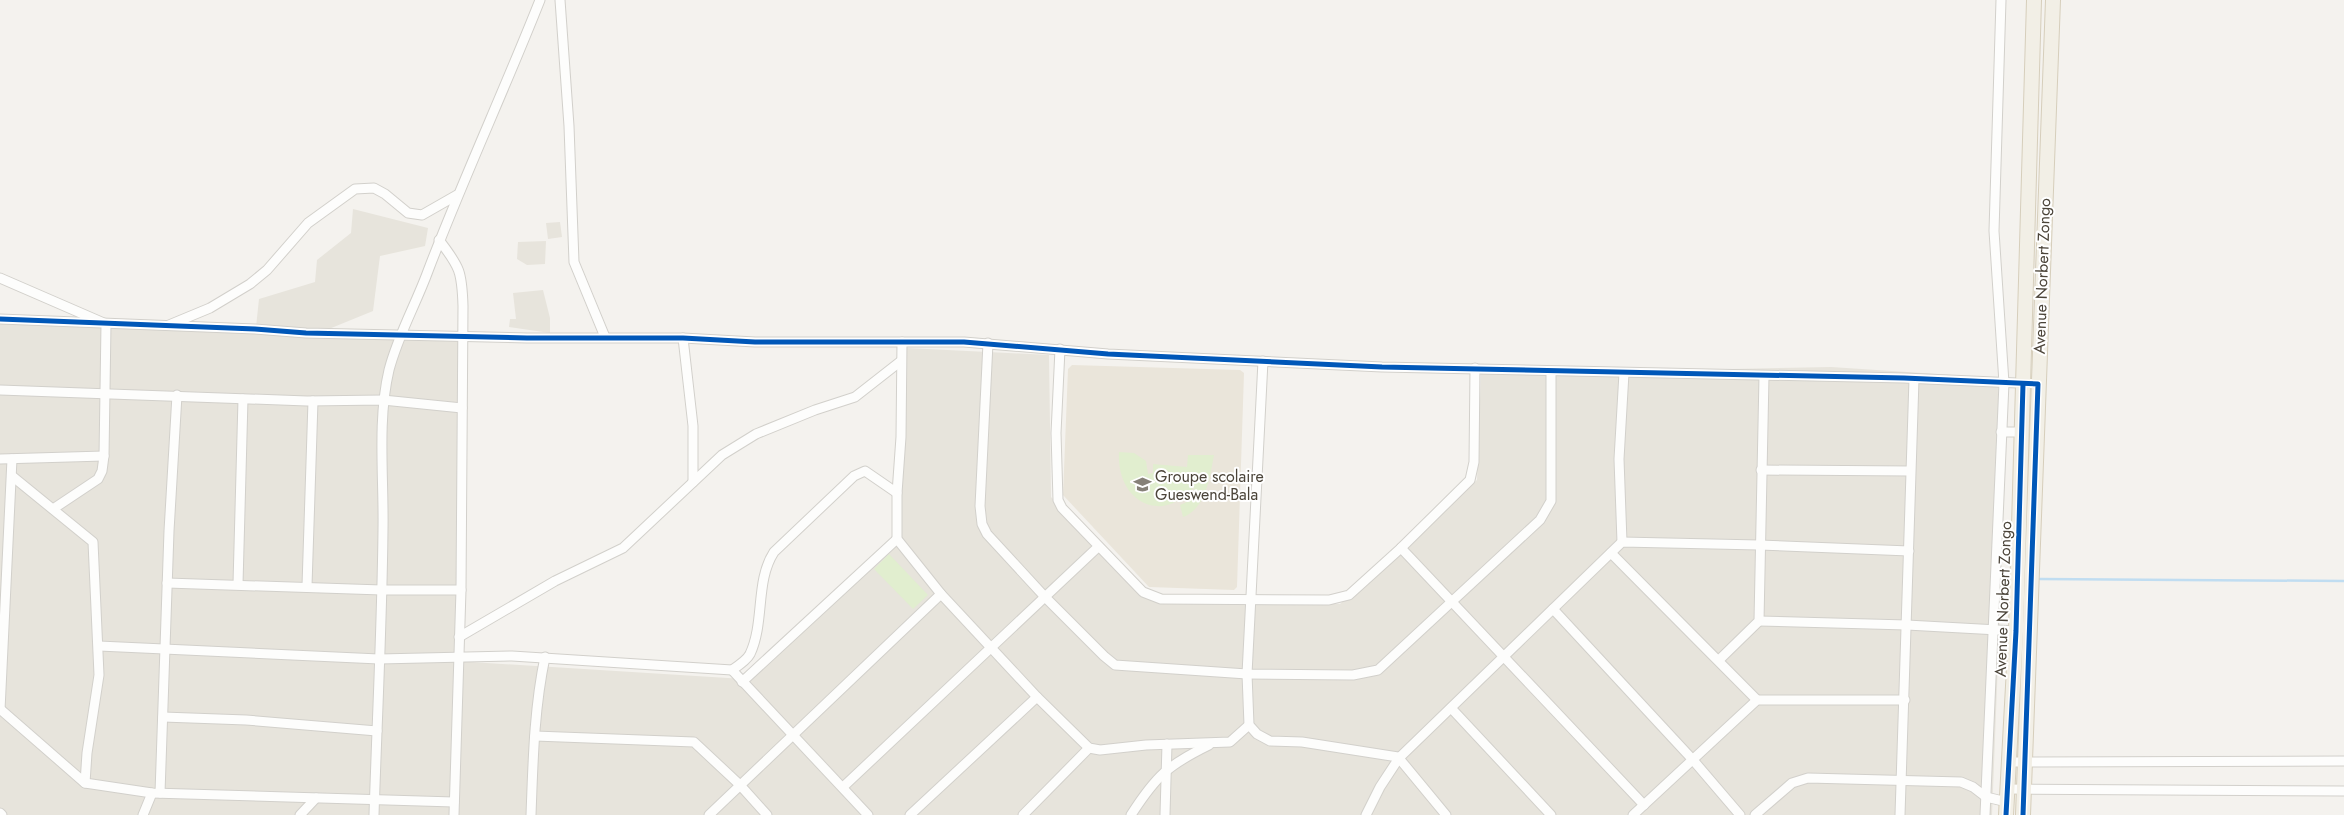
<svg xmlns="http://www.w3.org/2000/svg" width="2344" height="815" font-family="Jost,sans-serif">
<style>
.residential{fill:#e7e4dc}
.education{fill:#eae5da}
.green{fill:#e1eecf}
.lines{fill:none;stroke-linecap:round;stroke-linejoin:round}
.stream{stroke:#c0ddf1;stroke-width:2.5}
.street-casing{stroke:#d2d0cb;stroke-width:11}
.primary-casing{stroke:#d6cebb;stroke-width:16}
.street{stroke:#fdfdfc;stroke-width:9}
.primary{stroke:#f2efe6;stroke-width:14}
.cycleway-casing{stroke:#fff;stroke-width:8}
.cycleway{stroke:#0057b8;stroke-width:5}
.labels{text-anchor:middle;dominant-baseline:central;stroke-width:4;stroke-linejoin:round;paint-order:stroke}
.street-label{font-size:16px;fill:#4b4439;stroke:#fff}
.poi-label{font-size:16px;fill:#4b4439;stroke:#fff;text-anchor:start}
</style>
<rect width="100%" height="100%" fill="#f4f2ee"/>
<!-- residential -->
<g class="residential">
<polygon points="353,209 428,228 425,246 380,256 373,311 324,331 256,327 259,299 315,282 317,260 351,233"/>
<polygon points="560,222 562,237 548,239 546,223"/>
<polygon points="546,241 545,264 527,265 517,259 518,242"/>
<polygon points="543,290 550,318 550,333 509,327 510,319 516,319 513,293"/>
<polygon points="0,316 468,341 455,661 744,679 900,542 907,348 1049,355 1051,497 1147,599 1340,604 1477,480 1481,374 1831,367 1998,378 2000,611 1992,815 0,815"/>
</g>
<!-- education -->
<polygon class="education" points="1072,365 1240,370 1244,373 1237,587 1234,590 1149,587 1063,495 1068,369"/>
<!-- green -->
<g class="green">
<path d="M1119 452 1134 453 1146 461 1148 474 1153 473V464L1187 467 1188 455H1214C1210 476 1206 509 1183 517L1180 505 1189 501 1194 492V487C1161 526 1116 501 1119 452Z"/>
<polygon points="889,554 928,595 913,609 874,569"/>
</g>
<g class="lines">
<!-- stream -->
<polyline class="stream" points="2040,579 2344,581"/>
<defs>
<g id="street">
<polyline points="560,0 569,126 574,262 605,337"/>
<path d="M439 240C460 267 462 272 463 306L461 590 454 815"/>
<polyline points="0,278 106,324 104,456 102,471 98,479 53,509"/>
<polyline points="0,319 255,329 306,333 527,338 683,338 755,342 964,342 1108,354 1382,367 1904,378 2038,384"/>
<polyline points="169,325 210,308 250,284 267,270 308,223 355,189 374,188 385,194 408,213 422,215 457,195"/>
<polyline points="683,338 693,426 693,482"/>
<polyline points="902,342 901,437 897,493 897,539 941,594 1037,697 1089,748 1100,750 1146,745 1230,742 1249,725"/>
<polyline points="988,343 980,506 982,524 987,534 1045,597 1104,656 1115,665 1247,674 1353,675 1378,670 1540,520 1551,501 1551,372"/>
<polyline points="1060,349 1056,433 1058,500 1062,508 1143,592 1161,599 1329,600 1349,595 1401,548 1470,480 1474,462 1475,368"/>
<polyline points="1263,361 1247,674 1249,725 1257,734 1270,741 1302,742 1398,757 1446,815"/>
<polyline points="0,390 307,401 383,400 462,408"/>
<polyline points="2001,432 2021,432"/>
<polyline points="0,459 104,456"/>
<polyline points="1761,470 1910,471"/>
<polyline points="12,476 93,542 99,675 87,753 85,783"/>
<polyline points="1622,542 1619,459 1624,373"/>
<polyline points="1401,548 1644,805"/>
<polyline points="1611,553 1757,700"/>
<polyline points="167,583 382,590 461,590"/>
<polyline points="238,584 243,399"/>
<polyline points="307,586 313,401"/>
<polyline points="1553,609 1693,760 1740,815"/>
<polyline points="1759,621 1907,625 2016,631"/>
<polyline points="459,637 555,581 623,548 722,455 756,434 815,410 855,397 901,361"/>
<path d="M99 646 379 659 512 656 732 670C738 666 747 660 750 654 765 622 755 581 774 552L854 476 865 471 897 493"/>
<polyline points="1719,660 1759,621 1764,376"/>
<polyline points="732,670 868,815"/>
<polyline points="742,682 897,539"/>
<polyline points="1451,708 1551,815"/>
<polyline points="0,709 85,783 152,793 454,802"/>
<polyline points="0,710 12,459"/>
<polyline points="163,717 246,720 377,731"/>
<polyline points="535,736 694,742 740,785 767,815"/>
<polyline points="2009,762 2344,761"/>
<polyline points="843,787 1098,547"/>
<polyline points="2008,789 2344,791"/>
<polyline points="160,793 169,531 177,395"/>
<polyline points="0,813 2,815"/>
<polyline points="143,815 152,793"/>
<polyline points="300,815 316,798"/>
<path d="M374 815C377 720 382 625 383 530 384 478 377 421 389 370 398 335 416 304 428 271 463 179 504 91 540 0"/>
<path d="M531 815C533 762 534 709 545 657"/>
<polyline points="709,815 941,594"/>
<polyline points="910,815 1037,697"/>
<polyline points="1023,815 1089,748"/>
<path d="M1131 815C1156 776 1168 765 1209 745"/>
<polyline points="1165,815 1167,744"/>
<polyline points="1366,815 1380,787 1399,758 1622,542 1759,545 1909,551"/>
<polyline points="1633,815 1757,700 1905,700"/>
<polyline points="1755,815 1792,783 1808,778 1961,782 1973,787 1986,797 2007,802"/>
<polyline points="1900,815 1914,379"/>
<polyline points="1985,815 2004,383 1994,231 2001,0"/>
</g>
<g id="primary">
<polyline points="2006,815 2016,631 2034,0"/>
<polyline points="2023,815 2053,0"/>
</g>
</defs>
<!-- street casing -->
<use href="#street" class="street-casing"/>
<!-- primary casing -->
<use href="#primary" class="primary-casing"/>
<!-- street -->
<use href="#street" class="street"/>
<!-- primary -->
<use href="#primary" class="primary"/>
<defs>
<g id="cycleway">
<polyline points="0,319 255,329 306,333 527,338 683,338 755,342 964,342 1108,354 1382,367 1904,378 2038,384 2023,815"/>
<polyline points="2006,815 2016,631 2023,384"/>
</g>
</defs>
<!-- cycleway casing -->
<use href="#cycleway" class="cycleway-casing"/>
<!-- cycleway -->
<use href="#cycleway" class="cycleway"/>
</g>
<!-- icons -->
<defs>
<symbol id="school-bare" viewBox="-9 -9 18 18"><path d="M0-5L7-2L0 1L-7-2ZM-4 1L0 2.5L4 1V4Q0 6-4 4Z" fill="#868178" stroke="#fff" stroke-width="2.5" paint-order="stroke"/></symbol>
</defs>
<g fill-rule="evenodd">
<use href="#school-bare" x="1130" y="472" width="25" height="25"/>
</g>
<g class="labels">
<!-- street labels -->
<g class="street-label">
<text transform="translate(2042 276) rotate(-88)">Avenue Norbert Zongo</text>
<text transform="translate(2003 599) rotate(-88)">Avenue Norbert Zongo</text>
</g>
<!-- poi labels -->
<g class="poi-label">
<text x="1155" y="476">Groupe scolaire<tspan x="1155" dy="18">Gueswend-Bala</tspan></text>
</g>
</g>
</svg>
